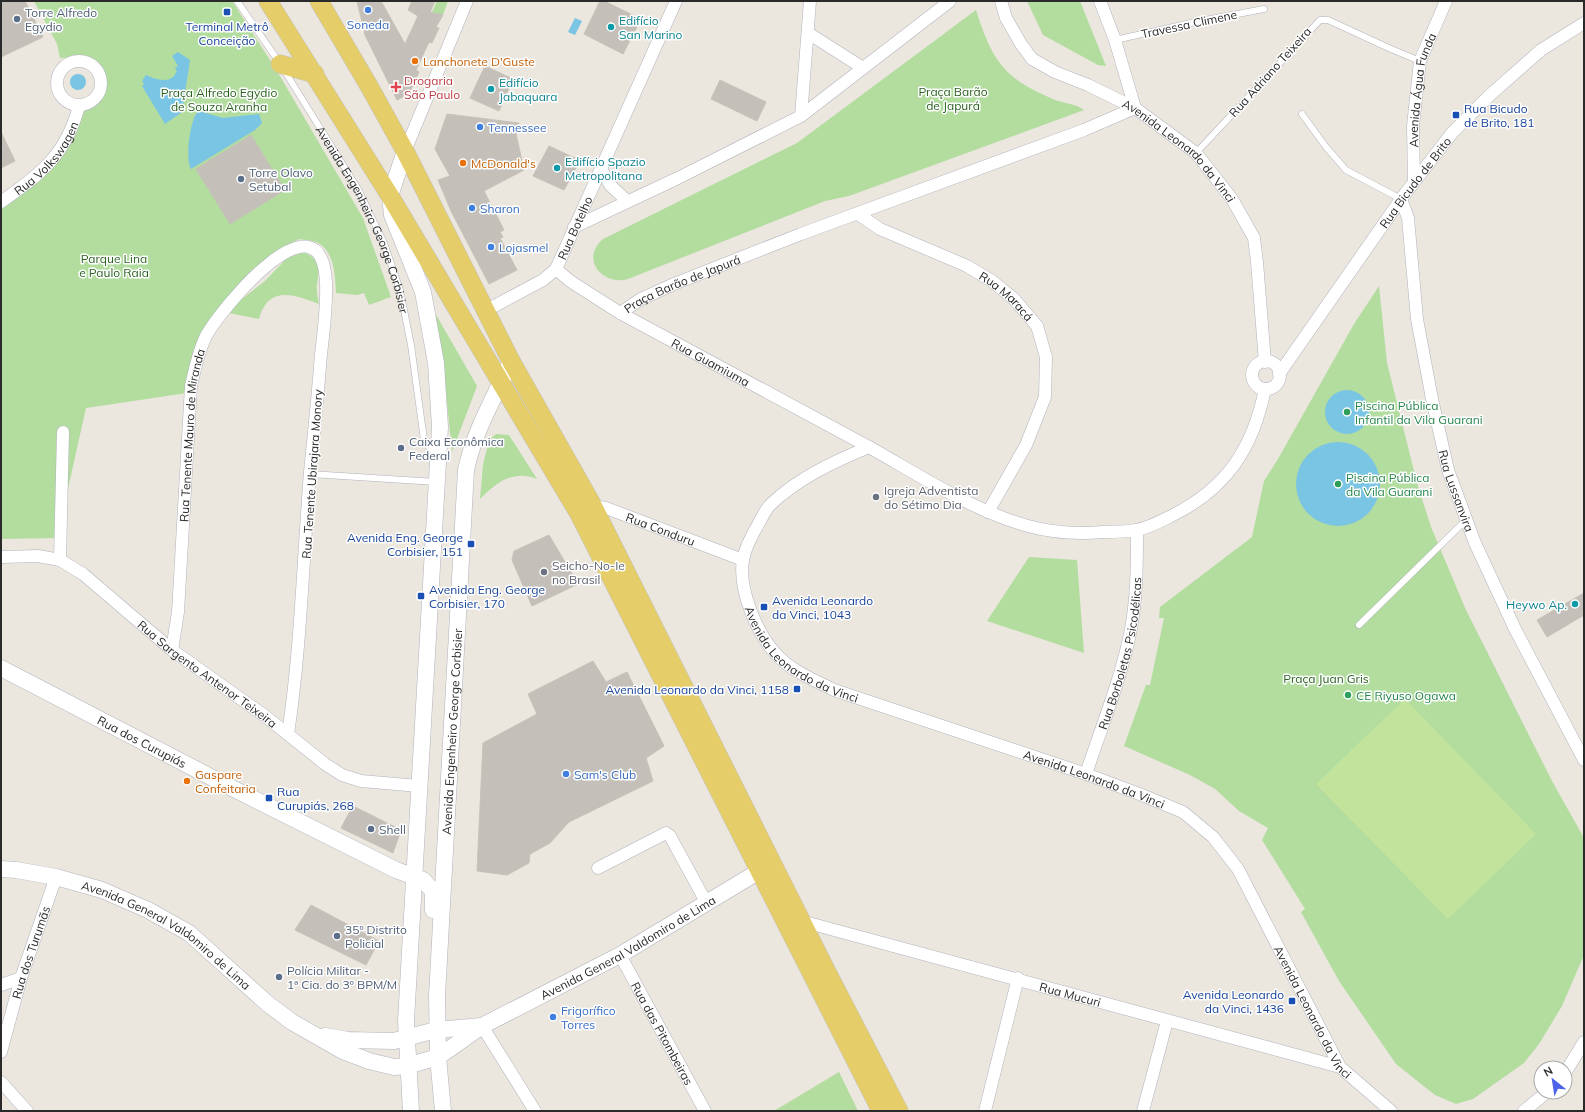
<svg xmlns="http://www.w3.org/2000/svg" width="1585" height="1112" font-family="Mulish,sans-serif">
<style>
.green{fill:#b2dd9f}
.pitch{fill:#c2e39c}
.water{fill:#7ac4e4}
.building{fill:#c4c0b9;stroke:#c6c2b8}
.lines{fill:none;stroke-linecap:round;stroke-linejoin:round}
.lane-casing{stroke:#b1b3bd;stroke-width:7}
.street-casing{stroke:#b1b3bd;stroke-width:13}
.secondary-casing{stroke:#b1b3bd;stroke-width:17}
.primary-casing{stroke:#c3c3c3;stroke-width:19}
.lane{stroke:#fff;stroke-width:6}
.street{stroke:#fff;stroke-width:12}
.secondary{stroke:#fff;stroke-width:16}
.primary{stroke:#e5cd69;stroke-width:18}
.shop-dot{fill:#3f7fe0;stroke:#fff;stroke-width:1.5}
.transit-dot{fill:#1a4fb4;stroke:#fff;stroke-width:1.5}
.service-dot{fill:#5c6f8a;stroke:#fff;stroke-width:1.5}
.culture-dot{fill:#0f9aa8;stroke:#fff;stroke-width:1.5}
.food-dot{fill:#e8710a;stroke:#fff;stroke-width:1.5}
.health-dot{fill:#e0444e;stroke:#fff;stroke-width:1.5}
.leisure-dot{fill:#2e9e5b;stroke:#fff;stroke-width:1.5}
.worship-dot{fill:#6b7280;stroke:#fff;stroke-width:1.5}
.labels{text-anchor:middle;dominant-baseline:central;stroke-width:3;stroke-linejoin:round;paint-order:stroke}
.service-label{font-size:12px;fill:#4e5e75;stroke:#fff;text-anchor:start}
.culture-label{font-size:12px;fill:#0d838f;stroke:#fff;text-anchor:start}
.shop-label{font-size:12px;fill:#366cbe;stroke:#fff;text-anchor:start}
.street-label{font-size:12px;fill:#2a2a2a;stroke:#fff}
.transit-label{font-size:12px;fill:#164399;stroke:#fff;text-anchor:start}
.food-label{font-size:12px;fill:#c56008;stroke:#fff;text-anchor:start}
.health-label{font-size:12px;fill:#be3a42;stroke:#fff;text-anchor:start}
.park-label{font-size:12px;fill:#2b6220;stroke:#fff}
.leisure-label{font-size:12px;fill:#27864d;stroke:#fff;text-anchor:start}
.worship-label{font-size:12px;fill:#5b616d;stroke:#fff;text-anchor:start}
</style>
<rect width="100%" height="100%" fill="#ebe6de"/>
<!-- green -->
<g class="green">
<path d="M34 1H232L277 71 363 218 391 297 369 305 364 293 357 295 336 293C335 276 335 255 320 244 315 240 304 240 299 239L263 261 250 272 213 318 187 393 86 408 57 538 1 539V205L28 185 81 109C106 103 115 73 90 61 85 58 66 57 60 58L57 44Z"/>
<polygon points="437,1 448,1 443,15 432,12"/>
<polygon points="1027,1 1080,1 1106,66 1098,65 1043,35"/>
<path d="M976 10C992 60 1003 78 1053 99 1062 103 1077 104 1084 110L849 196 825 201 628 279C604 286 579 260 603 239L797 143Z"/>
<path d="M304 252C320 260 320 268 317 284 316 290 318 298 319 304 294 294 268 285 259 319L229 313 242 299 265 281 287 258Z"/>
<polygon points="1379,286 1387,363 1417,483 1431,527 1466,610 1552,781 1584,838 1584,955 1562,1006 1539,1044 1524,1063 1473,1099 1456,1104 1435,1095 1396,1064 1339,981 1301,912 1305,909 1262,840 1268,828 1239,811 1215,789 1190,775 1124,746 1146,685 1150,685 1164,618 1159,618 1160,607 1252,537 1264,481 1278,459 1354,324"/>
<polygon points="435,313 477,386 452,452 443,363"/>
<path d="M496 434 509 435 537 479C514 469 496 483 480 499L483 465 489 440Z"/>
<polygon points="1029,557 1077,560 1084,653 987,621"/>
<polygon points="839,1072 858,1111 774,1111"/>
</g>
<!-- pitch -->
<polygon class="pitch" points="1405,699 1536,834 1448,919 1316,784"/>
<!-- water -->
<g class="water">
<polygon points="575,18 582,21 575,35 568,32"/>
<path d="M178 52 190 60 182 112 165 124 142 86 144 84 142 81 146 75C152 78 168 84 174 76 175 75 175 73 177 72L175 68 178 66 172 56Z"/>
<circle cx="78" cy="82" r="8"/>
<path d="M199 111 223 118 259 114 262 123 255 130 191 169C185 160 190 116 199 111Z"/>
<circle cx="1347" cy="412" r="22"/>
<circle cx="1338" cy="484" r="42"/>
</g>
<!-- building -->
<g class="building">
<polygon points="1,1 25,1 43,37 1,57"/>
<polygon points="357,1 381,1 405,44 418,16 408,10 412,1 435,1 430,12 443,15 436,27 439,28 432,43 429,42 416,70 419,72 409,94 397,100 365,35"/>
<polygon points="600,1 604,1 641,19 623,54 584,34"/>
<polygon points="485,66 513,79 499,111 470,98"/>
<polygon points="720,80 766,102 757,121 711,99"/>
<polygon points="447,114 519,123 516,134 524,170 484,191 504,230 500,232 503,237 500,238 517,270 489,284 451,211 438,180 450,176 435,149"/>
<polygon points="1,132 15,161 1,168"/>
<polygon points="251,135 285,190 230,224 196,169"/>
<polygon points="549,146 579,160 576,168 564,190 533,176"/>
<polygon points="549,535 578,584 532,606 512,560 514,551"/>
<polygon points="1584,593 1584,615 1547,637 1537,620"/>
<polygon points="593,661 606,682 627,672 664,746 646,758 653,781 569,822 550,843 530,854 529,863 507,875 477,871 483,743 537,714 528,694"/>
<polygon points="353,806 401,830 393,853 341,828"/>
<polygon points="311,905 379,941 366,965 295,930"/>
</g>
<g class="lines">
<defs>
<g id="lane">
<polyline points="237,1 279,62"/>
<polyline points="1115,40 1200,21 1264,9"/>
<path id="s1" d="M284 70 358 189 384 243 400 290 411 345 424 440 435 456"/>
<polyline points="1302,114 1326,147 1346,170 1401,199"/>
<polyline points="1196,153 1320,20 1328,20 1391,49 1420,61"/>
<polyline points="310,474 436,482"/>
<polyline points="1359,625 1466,520"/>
</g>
<g id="street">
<path id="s2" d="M1001 1 1006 18 1021 44 1032 59 1055 72 1088 85 1135 108 1196 153 1232 199 1254 238 1257 262 1265 362"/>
<polyline points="1100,1 1115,40 1135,108"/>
<polyline points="808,33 863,68"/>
<circle cx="79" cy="83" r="22"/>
<polyline points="801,116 810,1"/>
<polyline points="405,151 467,1"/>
<polyline points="601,168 610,185 627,201"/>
<path id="s3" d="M1414 182 1413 126 1420 61 1446 1"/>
<path id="s4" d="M1401 199 1408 218 1417 319 1432 399 1448 470 1475 543 1515 629 1584 760"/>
<path id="s5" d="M1 202C41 174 66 155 79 106"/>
<path id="s6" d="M858 214 880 229 967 266 992 281 1014 299 1037 326 1046 357 1045 397 1026 445 988 512"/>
<polyline points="574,227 678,178 801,116 950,1"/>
<path id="s7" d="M556 269 570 281 620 313 869 447"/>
<path id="s8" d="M485 311 543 280 556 269 676 1"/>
<path id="s9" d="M620 313 641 299 674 284 801 234 1084 130 1135 108"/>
<circle cx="1266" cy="375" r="14"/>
<path id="s10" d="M1279 374 1401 199 1452 133 1490 95 1541 50 1584 23"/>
<path id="s11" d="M1265 389C1253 448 1227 488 1173 515 1161 521 1149 528 1136 530 1126 532 1114 532 1103 532 1078 534 1053 533 1028 526 973 511 919 475 869 447 833 462 798 478 770 505 765 510 762 518 759 523 753 533 745 548 743 560 738 589 757 634 777 655 790 670 816 681 834 690L1086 774 1142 795 1183 812 1213 837 1238 869 1340 1067 1391 1111"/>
<path id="s12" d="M588 508 593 506 606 508 743 560"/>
<path id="s13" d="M1 557 38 556 60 560 83 574 172 650 265 716 325 764 342 775 361 781 419 786"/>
<polyline points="60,560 63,432"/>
<path id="s14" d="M172 650 178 612 191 386C195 369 198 352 206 336 222 307 321 188 326 282 327 306 324 330 321 354 318 393 314 433 310 472 303 559 301 647 288 734"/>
<path id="s15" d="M1086 774C1101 728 1120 682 1130 634 1137 600 1137 564 1137 530"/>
<polyline points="598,868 666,833 670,836 706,902"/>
<path id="s16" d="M801 921 1340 1067"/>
<path id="s17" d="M620 955 705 1111"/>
<polyline points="1,985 21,978"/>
<polyline points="482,1026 535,1111"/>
<path id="s18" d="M1 1052 21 978 56 877"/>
<polyline points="1565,1073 1584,1042"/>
<polyline points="1,1082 27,1111"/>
<polyline points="985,1111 1018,978"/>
<polyline points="1143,1111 1167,1021"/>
<polyline points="1524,1111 1547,1092"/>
</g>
<g id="secondary">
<polyline points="405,151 390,196 392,215 423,292 436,363 440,427 406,1021 411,1111"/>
<path id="s19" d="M1 668 230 787 396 870 423 880 433 891V910"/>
<path id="s20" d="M1 869 16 870 56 877 102 890 148 910 189 933 268 1004 292 1022 343 1051 369 1061 394 1067 407 1066 438 1057 482 1026 620 955 771 864"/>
<polyline points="325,1036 348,1040 394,1041 436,1030 482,1026"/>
<path id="s21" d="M443 1111 438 1057 437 996 466 470C474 431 495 397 511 361"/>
</g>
<g id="primary">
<polyline points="268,1 390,196 579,514 881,1111"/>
<polyline points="319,1 369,86 405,151 511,361 593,506 827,972 899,1111"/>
<polyline points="280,64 315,74"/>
</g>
</defs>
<!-- lane casing -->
<use href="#lane" class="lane-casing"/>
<!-- street casing -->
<use href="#street" class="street-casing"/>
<!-- secondary casing -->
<use href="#secondary" class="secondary-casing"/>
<!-- primary casing -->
<use href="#primary" class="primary-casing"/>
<!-- lane -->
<use href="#lane" class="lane"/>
<!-- street -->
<use href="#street" class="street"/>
<!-- secondary -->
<use href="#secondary" class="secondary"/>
<!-- primary -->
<use href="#primary" class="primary"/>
</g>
<!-- markers -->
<g class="shop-dot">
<circle cx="368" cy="10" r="4"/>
<circle cx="480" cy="127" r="4"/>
<circle cx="472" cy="208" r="4"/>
<circle cx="491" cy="247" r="4"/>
<circle cx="566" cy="774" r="4"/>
<circle cx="553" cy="1017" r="4"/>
</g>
<g class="transit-dot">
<rect x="223" y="8" width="8" height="8" rx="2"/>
<rect x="1452" y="111" width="8" height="8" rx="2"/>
<rect x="467" y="540" width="8" height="8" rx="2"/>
<rect x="417" y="592" width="8" height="8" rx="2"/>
<rect x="760" y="603" width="8" height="8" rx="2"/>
<rect x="793" y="685" width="8" height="8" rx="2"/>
<rect x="265" y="794" width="8" height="8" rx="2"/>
<rect x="1288" y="997" width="8" height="8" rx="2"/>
</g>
<g class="service-dot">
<circle cx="17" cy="19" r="4"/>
<circle cx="241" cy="179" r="4"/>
<circle cx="401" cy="448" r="4"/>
<circle cx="371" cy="829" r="4"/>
<circle cx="337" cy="936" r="4"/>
<circle cx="279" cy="977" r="4"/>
</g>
<g class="culture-dot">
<circle cx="611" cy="27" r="4"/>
<circle cx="491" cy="89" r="4"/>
<circle cx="557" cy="168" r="4"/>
<circle cx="1575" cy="604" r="4"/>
</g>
<g class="food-dot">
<circle cx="415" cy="61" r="4"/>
<circle cx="463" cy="163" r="4"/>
<circle cx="187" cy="781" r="4"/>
</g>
<path class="health-dot" d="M394 81h4v4h4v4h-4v4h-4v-4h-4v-4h4z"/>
<g class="leisure-dot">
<circle cx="1347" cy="412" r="4"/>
<circle cx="1338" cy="484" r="4"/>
<circle cx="1348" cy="695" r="4"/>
</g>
<g class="worship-dot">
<circle cx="876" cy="497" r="4"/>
<circle cx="544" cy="572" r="4"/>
</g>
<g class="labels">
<!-- service labels -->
<g class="service-label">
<text x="25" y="12">Torre Alfredo<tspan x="25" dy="14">Egydio</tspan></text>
<text x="249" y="172">Torre Olavo<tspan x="249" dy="14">Setubal</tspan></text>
<text x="409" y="441">Caixa Econômica<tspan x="409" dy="14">Federal</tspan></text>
<text x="379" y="829">Shell</text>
<text x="345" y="929">35º Distrito<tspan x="345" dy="14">Policial</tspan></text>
<text x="287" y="970">Polícia Militar -<tspan x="287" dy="14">1ª Cia. do 3º BPM/M</tspan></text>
</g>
<!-- culture labels -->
<g class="culture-label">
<text x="619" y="20">Edifício<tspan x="619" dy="14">San Marino</tspan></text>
<text x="499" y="82">Edifício<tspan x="499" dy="14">Jabaquara</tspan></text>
<text x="565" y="161">Edifício Spazio<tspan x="565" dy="14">Metropolitana</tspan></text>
<text x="1567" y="604" text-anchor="end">Heywo Ap.</text>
</g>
<!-- shop labels -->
<g class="shop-label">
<text x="368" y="24" text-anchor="middle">Soneda</text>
<text x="488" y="127">Tennessee</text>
<text x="480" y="208">Sharon</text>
<text x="499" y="247">Lojasmel</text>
<text x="574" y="774">Sam's Club</text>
<text x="561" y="1010">Frigorífico<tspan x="561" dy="14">Torres</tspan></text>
</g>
<!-- street labels -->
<g class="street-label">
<text transform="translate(1189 24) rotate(-12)">Travessa Climene</text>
<text transform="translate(1270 72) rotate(-48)">Rua Adriano Teixeira</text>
<text stroke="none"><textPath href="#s3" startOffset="93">Avenida Água Funda</textPath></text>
<text stroke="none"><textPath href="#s2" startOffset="242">Avenida Leonardo da Vinci</textPath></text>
<text stroke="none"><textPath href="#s5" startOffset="64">Rua Volkswagen</textPath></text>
<text stroke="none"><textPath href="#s10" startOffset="235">Rua Bicudo de Brito</textPath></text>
<text stroke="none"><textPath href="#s1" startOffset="170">Avenida Engenheiro George Corbisier</textPath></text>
<text stroke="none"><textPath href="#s8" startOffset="128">Rua Botelho</textPath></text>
<text stroke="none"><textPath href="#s9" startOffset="69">Praça Barão de Japurá</textPath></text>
<text stroke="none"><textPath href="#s6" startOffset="171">Rua Maracá</textPath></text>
<text stroke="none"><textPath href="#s7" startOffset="181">Rua Guamiuma</textPath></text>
<text stroke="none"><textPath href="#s14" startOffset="216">Rua Tenente Mauro de Miranda</textPath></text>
<text transform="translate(312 474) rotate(-86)">Rua Tenente Ubirajara Monory</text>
<text stroke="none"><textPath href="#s4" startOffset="298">Rua Lussanvira</textPath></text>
<text stroke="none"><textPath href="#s12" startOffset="77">Rua Conduru</textPath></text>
<text stroke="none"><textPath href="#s11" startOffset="788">Avenida Leonardo da Vinci</textPath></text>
<text stroke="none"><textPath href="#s15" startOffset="126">Rua Borboletas Psicodélicas</textPath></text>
<text stroke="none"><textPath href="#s13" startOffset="246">Rua Sargento Antenor Teixeira</textPath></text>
<text stroke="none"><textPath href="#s21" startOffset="380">Avenida Engenheiro George Corbisier</textPath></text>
<text stroke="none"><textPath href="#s19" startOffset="159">Rua dos Curupiás</textPath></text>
<text stroke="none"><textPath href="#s11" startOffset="1112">Avenida Leonardo da Vinci</textPath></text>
<text stroke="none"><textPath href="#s20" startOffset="182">Avenida General Valdomiro de Lima</textPath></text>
<text stroke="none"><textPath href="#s20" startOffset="714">Avenida General Valdomiro de Lima</textPath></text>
<text stroke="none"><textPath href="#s18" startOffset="104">Rua dos Turumãs</textPath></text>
<text stroke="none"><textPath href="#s16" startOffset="279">Rua Mucuri</textPath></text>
<text stroke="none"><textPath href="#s11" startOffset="1448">Avenida Leonardo da Vinci</textPath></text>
<text stroke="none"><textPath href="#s17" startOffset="89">Rua das Pitombeiras</textPath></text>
</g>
<!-- transit labels -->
<g class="transit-label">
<text x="227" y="26" text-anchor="middle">Terminal Metrô<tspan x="227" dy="14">Conceição</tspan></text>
<text x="1464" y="108">Rua Bicudo<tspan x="1464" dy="14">de Brito, 181</tspan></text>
<text x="463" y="537" text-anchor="end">Avenida Eng. George<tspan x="463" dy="14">Corbisier, 151</tspan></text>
<text x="429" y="589">Avenida Eng. George<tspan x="429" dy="14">Corbisier, 170</tspan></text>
<text x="772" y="600">Avenida Leonardo<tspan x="772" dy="14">da Vinci, 1043</tspan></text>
<text x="789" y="689" text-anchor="end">Avenida Leonardo da Vinci, 1158</text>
<text x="277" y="791">Rua<tspan x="277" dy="14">Curupiás, 268</tspan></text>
<text x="1284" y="994" text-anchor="end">Avenida Leonardo<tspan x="1284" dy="14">da Vinci, 1436</tspan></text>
</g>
<!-- food labels -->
<g class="food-label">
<text x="423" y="61">Lanchonete D'Guste</text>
<text x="471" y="163">McDonald's</text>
<text x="195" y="774">Gaspare<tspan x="195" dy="14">Confeitaria</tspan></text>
</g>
<!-- health labels -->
<g class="health-label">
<text x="404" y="80">Drogaria<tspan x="404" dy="14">São Paulo</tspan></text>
</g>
<!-- park labels -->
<g class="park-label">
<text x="953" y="91">Praça Barão<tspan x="953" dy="14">de Japurá</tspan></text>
<text x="219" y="92">Praça Alfredo Egydio<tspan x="219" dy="14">de Souza Aranha</tspan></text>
<text x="114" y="258">Parque Lina<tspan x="114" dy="14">e Paulo Raia</tspan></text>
<text x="1326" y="678">Praça Juan Gris</text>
</g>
<!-- leisure labels -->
<g class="leisure-label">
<text x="1355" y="405">Piscina Pública<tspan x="1355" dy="14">Infantil da Vila Guarani</tspan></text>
<text x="1346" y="477">Piscina Pública<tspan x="1346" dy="14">da Vila Guarani</tspan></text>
<text x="1356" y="695">CE Riyuso Ogawa</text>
</g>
<!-- worship labels -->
<g class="worship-label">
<text x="884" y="490">Igreja Adventista<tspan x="884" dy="14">do Sétimo Dia</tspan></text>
<text x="552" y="565">Seicho-No-Ie<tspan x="552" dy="14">no Brasil</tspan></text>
</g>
</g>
<!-- border -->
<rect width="1585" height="1112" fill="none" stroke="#2a2a2a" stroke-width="4"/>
<!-- north arrow -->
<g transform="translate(1553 1080) rotate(330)"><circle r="19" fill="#ffffff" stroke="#aaaaaa"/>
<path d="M0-3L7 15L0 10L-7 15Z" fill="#4c63ea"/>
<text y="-6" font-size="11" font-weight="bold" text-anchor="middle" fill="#2a2a2a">N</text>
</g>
</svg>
